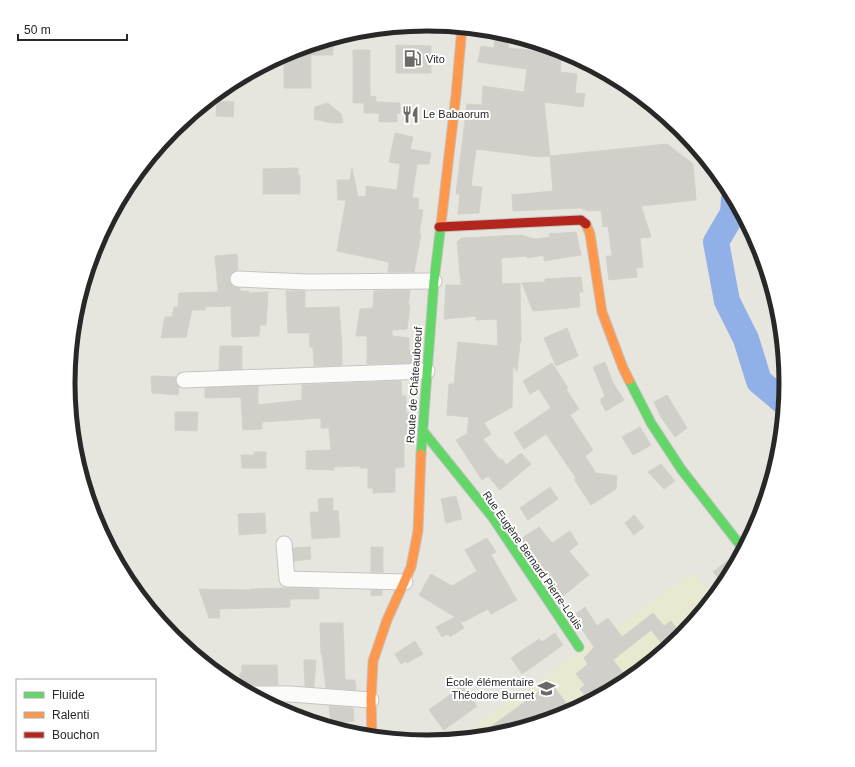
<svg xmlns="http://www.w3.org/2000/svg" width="855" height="767" font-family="Helvetica,sans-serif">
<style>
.education{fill:#e9e9d2}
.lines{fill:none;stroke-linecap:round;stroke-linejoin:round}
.river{stroke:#92b0e8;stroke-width:26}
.building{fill:#d0cfc9;stroke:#d2d1ca}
.street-casing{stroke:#c5c4c3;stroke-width:17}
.fast-casing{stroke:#c5c4c3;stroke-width:11}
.slow-casing{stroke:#c5c4c3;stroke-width:11}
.jam-casing{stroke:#c5c4c3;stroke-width:11}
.street{stroke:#fbfbfa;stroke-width:15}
.fast{stroke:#63d668;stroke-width:9}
.slow{stroke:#ff974d;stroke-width:9}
.jam{stroke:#b3261e;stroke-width:9}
.labels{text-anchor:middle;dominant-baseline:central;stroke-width:4;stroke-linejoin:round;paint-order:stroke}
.poi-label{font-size:11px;fill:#282828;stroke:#fff;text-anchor:start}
.street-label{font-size:11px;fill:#282828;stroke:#fff}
.rim{fill:none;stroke:#282828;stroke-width:5}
</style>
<rect width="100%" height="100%" fill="#e7e6de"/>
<!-- education -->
<polygon class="education" points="693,573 714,598 682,638 627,683 565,716 497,736 452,741"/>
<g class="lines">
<!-- river -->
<polyline class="river" points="734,198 733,213 716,242 727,301 746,339 759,381 785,403"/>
</g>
<!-- building -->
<g class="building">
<polygon points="496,32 510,35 508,48 562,53 560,72 577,74 575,93 585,94 583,107 544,102 550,156 540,157 476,149 471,186 482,187 479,213 458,214 460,194 456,194 467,104 482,105 483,86 524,92 527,69 478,62 481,46 494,48"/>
<polygon points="326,41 333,41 333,55 311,55 311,88 284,88 284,55 290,51"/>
<polygon points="396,45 431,46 431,73 396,73"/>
<polygon points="353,50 370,50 370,96 376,97 376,102 400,103 400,113 397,113 397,122 379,122 379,113 364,113 364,103 353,103"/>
<polygon points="217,101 234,102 233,117 216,116"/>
<polygon points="328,103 341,114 343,123 332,123 314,119 315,107"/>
<polygon points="395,133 413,137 410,149 431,153 429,164 417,164 412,198 419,198 418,209 423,210 419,234 421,234 414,272 388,272 389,262 337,251 346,200 338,200 337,180 350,180 352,168 358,197 366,196 366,186 397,190 400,164 389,162"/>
<polygon points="667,144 693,164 696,200 641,206 651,237 640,238 643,267 636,268 637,277 609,280 606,256 612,256 608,226 603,227 601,210 589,211 580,208 513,211 512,195 553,191 550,156"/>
<polygon points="298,168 298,175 300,175 300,194 263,194 263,169"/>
<polygon points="576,232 581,255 544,261 544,255 527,258 527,256 501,258 502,284 520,283 521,342 520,342 517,372 513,365 512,407 484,423 491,434 483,439 500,460 502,459 506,465 521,453 531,464 500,490 488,476 482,480 456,440 467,434 469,417 447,415 449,384 454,384 458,342 498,346 497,319 476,320 476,316 444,319 446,285 461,285 457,242 461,238 521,235 535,239 550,237 549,234"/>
<polygon points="237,254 238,270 234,271 230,275 229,279 230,283 234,287 240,288 240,291 249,291 249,293 268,292 266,325 260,325 259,336 232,337 231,306 205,307 205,310 192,310 186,337 161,338 165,317 172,317 174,307 178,307 179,293 218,292 215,256"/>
<polygon points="581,277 583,292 579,292 580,307 533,311 522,283 545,282 545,279"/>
<polygon points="410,290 408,305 410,305 407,329 392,330 392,336 409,338 409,350 412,351 413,363 367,364 367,336 356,336 360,309 373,308 374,291"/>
<polygon points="286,291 305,291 305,308 339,307 342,347 342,365 314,366 313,347 310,347 309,333 288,333"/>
<polygon points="567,328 578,356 556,366 544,338"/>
<polygon points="220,346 242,346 242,369 219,370"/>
<polygon points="605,362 613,383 624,400 606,411 601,403 601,399 605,396 593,367"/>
<polygon points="552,363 568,388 566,389 579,409 570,415 593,450 585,456 596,473 617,476 616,489 591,505 574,479 576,478 546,434 524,449 514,433 551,408 539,389 530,394 523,381"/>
<polygon points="151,376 176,377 176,384 179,387 178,395 152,393"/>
<polygon points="401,381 402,396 406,396 406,413 409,413 408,435 404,435 404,467 395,468 395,492 373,493 373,488 368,488 368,468 360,468 360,466 334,467 334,470 306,469 306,451 331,450 329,428 321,428 321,418 262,422 262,429 243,430 241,397 205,398 205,388 258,386 258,405 302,400 302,385"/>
<polygon points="667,395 687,428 675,437 661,417 654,402"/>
<polygon points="175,412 198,412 197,431 175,430"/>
<polygon points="640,427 651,445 633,455 622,437"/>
<polygon points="254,452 266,452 266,468 242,468 241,455 254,455"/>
<polygon points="661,464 675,481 664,489 648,472"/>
<polygon points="550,487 558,499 528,520 520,508"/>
<polygon points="456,496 462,519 446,523 441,499"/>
<polygon points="333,498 333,511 338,511 340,537 312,539 310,512 319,512 318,499"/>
<polygon points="265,513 266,533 239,535 238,514"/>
<polygon points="634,515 644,527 634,535 625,523"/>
<polygon points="539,527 552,543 570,531 578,544 569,551 589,575 563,596 540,568 521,539"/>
<polygon points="487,538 496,552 491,555 517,600 491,614 488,609 463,622 459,620 464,628 450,637 448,634 442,637 436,627 455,617 419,595 431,574 452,586 477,571 465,550"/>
<polygon points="310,547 311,559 294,561 293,548"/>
<rect x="371" y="547" width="12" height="25"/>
<polygon points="733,556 739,560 725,586 713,572"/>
<polygon points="285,588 319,589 319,599 290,599 290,607 219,609 220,618 209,618 199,589 251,590 251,589"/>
<polygon points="371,590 382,590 382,595 371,596"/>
<polygon points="585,607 597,626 608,618 622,637 653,613 664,626 671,621 683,637 667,650 651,630 613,660 629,681 590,702 580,689 585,685 576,674 588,664 584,658 594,647 573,616"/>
<polygon points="320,623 343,623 345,680 355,680 356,690 326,688 322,654 321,654"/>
<polygon points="555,633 563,645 522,674 511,658 539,639 542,642"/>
<polygon points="415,641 423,654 407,663 406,661 401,664 395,654"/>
<polygon points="304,660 316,660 314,687 305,686"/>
<polygon points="242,665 277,665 278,685 250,685 245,686 242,690 242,685 240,684 240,673 242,673"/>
<polygon points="551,683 567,704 542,723 497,736 475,738"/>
<polygon points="462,686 477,706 444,730 429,710"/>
<polygon points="329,706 353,708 354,721 331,724"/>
</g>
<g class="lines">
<defs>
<g id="street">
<polyline points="238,279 308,282 434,281"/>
<polyline points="184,380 427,371"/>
<polyline points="284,544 287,579 405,582"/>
<polyline points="250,694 290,694 371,700"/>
</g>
<g id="fast">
<polyline points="629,380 651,423 681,469 744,550"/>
<polyline points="423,431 493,518 579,647"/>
<polyline points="421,454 434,281 441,224"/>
</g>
<g id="slow">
<polyline points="441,224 456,95 462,27"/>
<polyline points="586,224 590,234 602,312 623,368 629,380"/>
<polyline points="372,738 371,700 373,661 387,620 411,567 418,531 421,454"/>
</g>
<polyline id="jam" points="439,227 581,220 586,224"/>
</defs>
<!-- street casing -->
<use href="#street" class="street-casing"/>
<!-- fast casing -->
<use href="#fast" class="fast-casing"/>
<!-- slow casing -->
<use href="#slow" class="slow-casing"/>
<!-- jam casing -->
<use href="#jam" class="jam-casing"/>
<!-- street -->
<use href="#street" class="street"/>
<!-- fast -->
<use href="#fast" class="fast"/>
<!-- slow -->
<use href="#slow" class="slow"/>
<!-- jam -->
<use href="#jam" class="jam"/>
</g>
<!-- icons -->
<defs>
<symbol id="fuel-bare" viewBox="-9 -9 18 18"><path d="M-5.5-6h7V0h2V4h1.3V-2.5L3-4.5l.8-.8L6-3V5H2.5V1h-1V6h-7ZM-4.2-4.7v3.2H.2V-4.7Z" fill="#6b6a68" stroke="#fff" stroke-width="2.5" paint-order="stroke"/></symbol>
<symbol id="restaurant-bare" viewBox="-9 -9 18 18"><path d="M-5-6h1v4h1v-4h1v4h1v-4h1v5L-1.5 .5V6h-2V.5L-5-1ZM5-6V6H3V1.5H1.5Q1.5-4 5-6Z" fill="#6b6a68" stroke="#fff" stroke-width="2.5" paint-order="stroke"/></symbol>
<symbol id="school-bare" viewBox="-9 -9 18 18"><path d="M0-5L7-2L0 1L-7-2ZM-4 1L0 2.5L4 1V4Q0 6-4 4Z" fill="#6b6a68" stroke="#fff" stroke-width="2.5" paint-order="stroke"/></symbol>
</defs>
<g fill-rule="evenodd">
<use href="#fuel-bare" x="400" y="46" width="25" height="25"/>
<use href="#restaurant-bare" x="398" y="102" width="25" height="25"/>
<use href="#school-bare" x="534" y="676" width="25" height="25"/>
</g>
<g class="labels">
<!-- poi labels -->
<g class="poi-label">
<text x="426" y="59">Vito</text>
<text x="423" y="114">Le Babaorum</text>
<text x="534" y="682" text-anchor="end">École élémentaire<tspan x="534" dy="13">Théodore Burnet</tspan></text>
</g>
<!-- street labels -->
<g class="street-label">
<text transform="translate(414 385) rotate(-86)">Route de Châteauboeuf</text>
<text transform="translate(533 560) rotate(55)">Rue Eugène Bernard Pierre-Louis</text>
</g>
</g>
<!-- crop -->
<path d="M0 0H855V767H0ZM75 383a352 352 0 1 1 704 0a352 352 0 1 1-704 0Z" fill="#fff" fill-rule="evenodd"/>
<path class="rim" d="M75 383a352 352 0 1 1 704 0a352 352 0 1 1-704 0Z"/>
<!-- legend -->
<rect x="16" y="679" width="140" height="72" fill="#ffffff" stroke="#a9a9a9"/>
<rect x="24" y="692" width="20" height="6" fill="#63d668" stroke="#a9a9a9"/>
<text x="52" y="699" font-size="12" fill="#282828">Fluide</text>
<rect x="24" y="712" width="20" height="6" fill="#ff974d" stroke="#a9a9a9"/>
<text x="52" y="719" font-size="12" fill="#282828">Ralenti</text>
<rect x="24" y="732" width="20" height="6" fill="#b3261e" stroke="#a9a9a9"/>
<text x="52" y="739" font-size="12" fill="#282828">Bouchon</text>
<!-- scale -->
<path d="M18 34v6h109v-6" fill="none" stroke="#282828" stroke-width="2"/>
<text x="24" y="34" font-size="12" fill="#282828" stroke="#ffffff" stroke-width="3" paint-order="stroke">50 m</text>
</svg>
